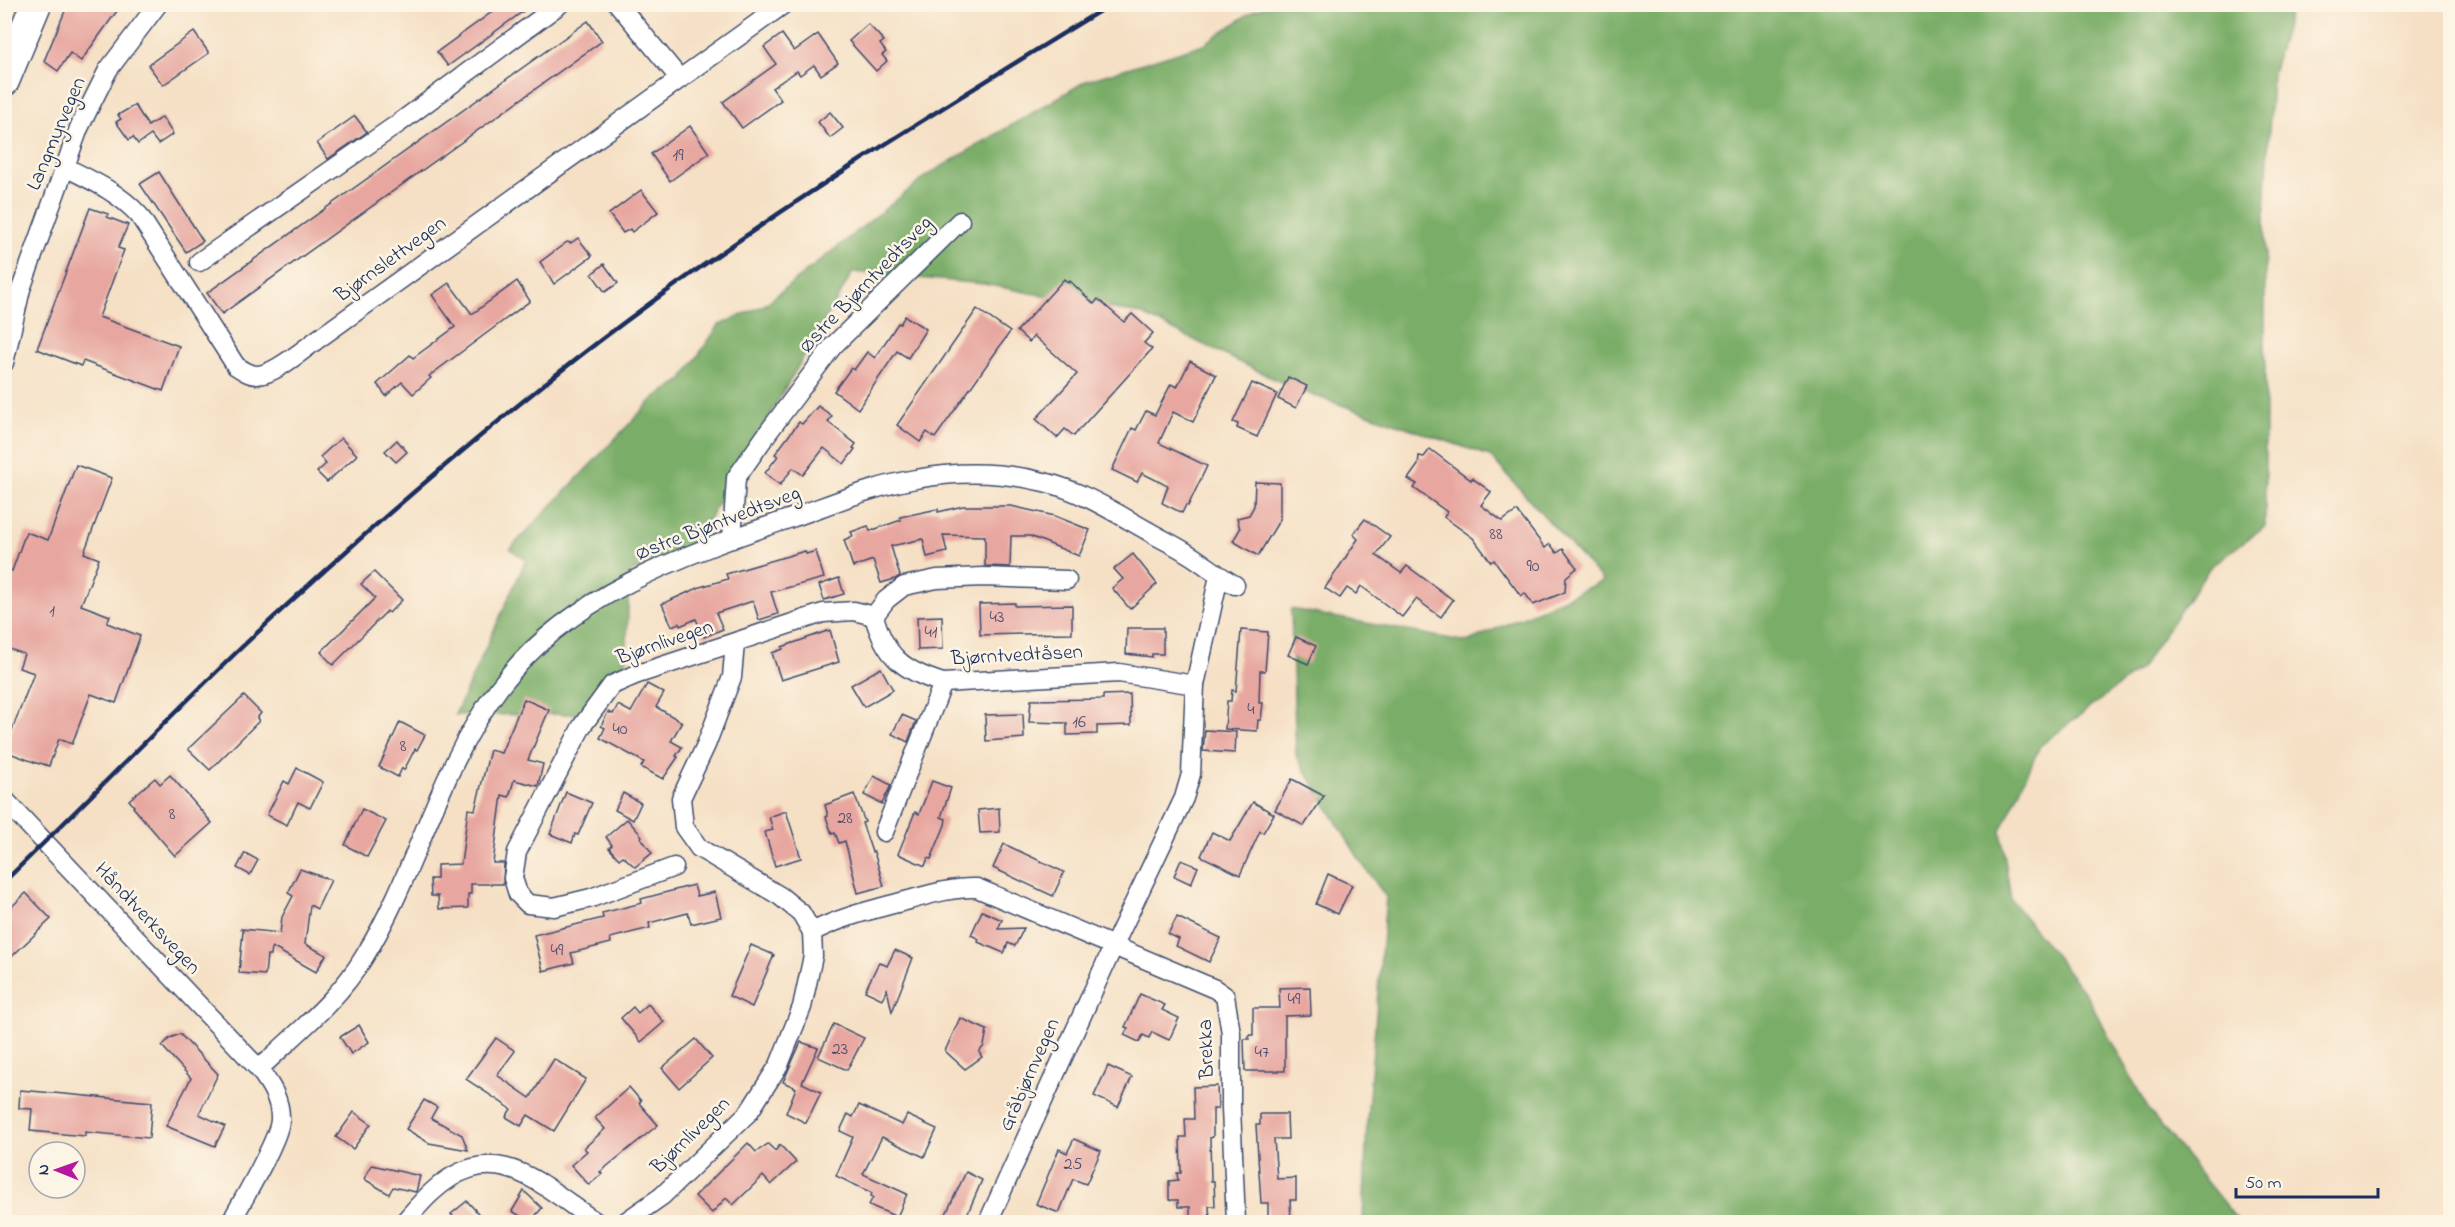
<svg xmlns="http://www.w3.org/2000/svg" width="2455" height="1227" font-family="'Indie Flower',sans-serif">
<style>
.forest{fill:#7aad68;stroke:#4a6e63;stroke-width:1.5}
.building{fill:#e7a7a0}
.lines{fill:none;stroke-linecap:round;stroke-linejoin:round}
.street-casing{stroke:#3c4a6d;stroke-width:21}
.primary-casing{stroke:#3c4a6d;stroke-width:33}
.street{stroke:#fff;stroke-width:18}
.primary{stroke:#fff;stroke-width:30}
.rail{stroke:#1b2f5e;stroke-width:4.5}
.labels{text-anchor:middle;dominant-baseline:central;stroke-width:5;stroke-linejoin:round;paint-order:stroke}
.number-label{font-size:18px;fill:#4e4d6e}
.street-label{font-size:21px;fill:#1b2f5e;stroke:#fcf5e5}
</style>
<rect width="100%" height="100%" fill="#fcf5e5"/>
<filter id="ink" filterUnits="userSpaceOnUse"><feTurbulence type="fractalNoise" baseFrequency=".0167" numOctaves="2"/><feDisplacementMap in="SourceGraphic" scale="12" xChannelSelector="R" yChannelSelector="G"/><feConvolveMatrix kernelMatrix="1 2 1 2 8 2 1 2 1" color-interpolation-filters="sRGB"/></filter>
<filter id="wash" filterUnits="userSpaceOnUse"><feTurbulence type="fractalNoise" baseFrequency=".008" numOctaves="4" result="noise"/><feDisplacementMap in="SourceGraphic" scale="24" xChannelSelector="R" yChannelSelector="G"/><feGaussianBlur stdDeviation="1.35" result="paint"/><feColorMatrix in="noise" values="0 0 0 0 0 0 0 0 0 0 0 0 0 0 0 0 0 1.4 0 .05"/><feComposite in="paint" operator="in"/></filter>
<g filter="url(#wash)">
<rect width="100%" height="100%" fill="#f5e0c5"/>
<!-- forest -->
<polygon class="forest" points="1270,5 2292,5 2272,73 2265,215 2265,526 2210,567 2140,669 2040,746 2001,831 2011,900 2085,993 2150,1112 2239,1222 1363,1222 1367,1121 1386,897 1361,862 1296,756 1291,609 1467,642 1603,581 1490,456 1295,389 1141,314 984,284 853,272 692,548 629,573 626,681 585,714 455,715 526,560 510,549 655,397 681,381 719,325 763,306 929,174 1086,81 1204,44 1253,11"/>
<g id="blocks">
<!-- building -->
<g class="building">
<polygon points="68,4 122,4 81,61 70,53 58,71 44,61"/>
<polygon points="503,4 533,4 448,66 437,52"/>
<polygon points="588,21 602,41 222,314 207,293"/>
<polygon points="868,24 884,41 880,44 886,52 882,55 887,61 876,71 849,41"/>
<polygon points="194,32 209,53 163,85 148,65"/>
<polygon points="782,34 794,51 818,34 838,63 821,75 814,65 800,75 797,71 772,88 781,100 742,128 723,102 776,64 764,47"/>
<polygon points="135,105 148,126 162,117 173,134 158,144 151,135 138,144 133,137 129,140 116,122 121,119 118,115"/>
<polygon points="830,112 843,128 830,138 818,122"/>
<polygon points="355,116 367,132 328,159 317,143"/>
<polygon points="690,126 709,153 670,181 651,154"/>
<polygon points="159,172 203,241 186,252 140,184"/>
<polygon points="641,190 658,212 632,232 630,229 623,233 609,214"/>
<polygon points="90,208 108,214 107,217 128,225 118,248 124,250 99,317 179,346 163,391 83,361 81,366 37,349"/>
<polygon points="578,238 592,256 554,284 540,262 567,242 571,243"/>
<polygon points="604,264 618,283 605,292 592,274"/>
<polygon points="1064,279 1068,283 1070,281 1094,304 1098,299 1124,322 1132,314 1153,333 1144,343 1152,349 1078,431 1074,436 1065,429 1057,438 1036,419 1077,374 1034,336 1029,342 1017,331"/>
<polygon points="517,281 530,301 429,376 431,378 413,394 402,382 386,396 377,384 410,355 413,358 455,327 432,295 449,283 472,314"/>
<polygon points="977,309 1010,332 935,438 927,432 920,442 897,425"/>
<polygon points="905,316 926,329 908,358 897,351 858,409 834,391 851,368 854,370 867,352 875,358 898,323 900,324"/>
<polygon points="1190,361 1216,375 1193,422 1173,412 1159,443 1207,466 1188,506 1186,505 1182,513 1162,503 1168,486 1142,473 1137,482 1112,470 1132,428 1136,430 1146,411 1155,415 1171,384 1177,387"/>
<polygon points="1288,377 1307,386 1296,408 1278,399"/>
<polygon points="1252,383 1277,394 1257,437 1237,428 1238,424 1233,422"/>
<polygon points="818,406 832,416 828,422 856,444 853,448 855,449 844,464 824,448 803,475 793,468 780,485 765,473 778,456 775,454 799,422 802,424"/>
<polygon points="341,438 357,455 327,482 317,472 326,464 320,457"/>
<polygon points="397,440 407,452 396,462 385,451"/>
<polygon points="1430,449 1471,480 1472,478 1491,492 1481,505 1502,521 1517,511 1545,548 1550,544 1557,553 1563,549 1577,568 1566,577 1565,592 1533,605 1525,593 1521,596 1494,560 1491,562 1473,538 1444,517 1447,512 1414,488 1417,484 1408,479 1418,465 1419,456 1424,457"/>
<polygon points="76,465 112,478 84,553 99,559 81,605 110,616 107,623 140,636 116,703 91,694 72,744 59,739 49,766 40,763 39,764 4,751 34,673 19,668 24,654 4,647 4,568 12,571 26,532 48,540"/>
<polygon points="1255,482 1280,483 1280,519 1258,556 1233,541 1240,529 1237,518 1249,515 1254,506"/>
<polygon points="963,506 1011,506 1055,516 1090,530 1079,556 1030,536 1011,536 1010,567 985,566 985,536 943,535 947,552 927,557 923,539 891,546 900,576 895,579 881,583 873,560 853,567 844,540 853,536 851,532 868,526 870,531 901,520 900,517 938,509 938,512"/>
<polygon points="1365,519 1390,537 1376,555 1401,573 1407,566 1453,600 1441,617 1416,599 1402,617 1361,586 1356,594 1347,588 1340,598 1325,588 1358,539 1353,534"/>
<polygon points="805,551 806,554 816,551 824,578 771,592 778,614 759,620 753,601 716,613 723,629 704,637 696,619 680,626 679,623 672,626 662,604 700,587 728,579 726,574"/>
<polygon points="1133,554 1157,584 1130,609 1112,588 1123,579 1114,569"/>
<polygon points="374,572 402,600 389,613 387,611 333,665 321,652 375,598 361,584"/>
<polygon points="839,578 844,594 824,600 819,585"/>
<polygon points="1015,603 1015,606 1072,605 1072,633 980,635 979,604"/>
<polygon points="942,616 943,649 918,650 917,617"/>
<polygon points="1127,628 1163,628 1163,654 1152,654 1152,657 1126,654"/>
<polygon points="830,630 839,662 781,680 772,653 783,649 782,647"/>
<polygon points="1241,630 1268,632 1265,671 1260,671 1259,703 1263,703 1261,720 1258,720 1257,731 1225,729 1227,701 1231,701 1232,690 1236,691"/>
<polygon points="1296,637 1316,646 1308,664 1288,655"/>
<polygon points="881,668 893,690 864,707 851,685"/>
<polygon points="647,684 664,693 656,707 682,722 671,741 682,747 676,756 678,757 663,779 641,767 644,762 600,738 605,728 601,726 608,712 613,714 618,705 631,712"/>
<polygon points="1130,694 1131,725 1097,726 1097,734 1067,735 1067,723 1029,722 1031,700 1103,699 1103,695"/>
<polygon points="244,696 261,713 257,718 259,721 210,770 188,749"/>
<polygon points="524,699 549,710 528,760 543,764 538,786 514,780 509,797 502,795 493,863 504,863 503,884 471,884 471,894 468,894 468,908 439,909 438,896 431,896 430,879 437,879 437,865 461,864 468,809 475,810 490,750 501,753"/>
<polygon points="1023,714 1024,738 986,741 985,715"/>
<polygon points="902,715 916,721 908,742 892,734"/>
<polygon points="400,722 425,735 417,750 415,749 404,770 402,768 398,777 379,767"/>
<polygon points="1205,730 1236,732 1235,753 1203,751"/>
<polygon points="297,768 323,782 310,808 298,802 287,825 267,815 284,781 289,784"/>
<polygon points="170,775 212,823 175,856 133,807 134,806 129,800 155,778 160,784"/>
<polygon points="874,776 891,785 882,804 864,795"/>
<polygon points="1292,779 1324,796 1304,826 1275,810"/>
<polygon points="932,781 951,788 941,817 946,819 945,825 931,859 928,858 925,866 898,854 915,812 919,814"/>
<polygon points="566,792 592,803 578,835 575,834 572,843 550,834"/>
<polygon points="623,793 641,803 633,820 615,810"/>
<polygon points="854,794 865,822 862,823 872,852 874,852 884,886 858,893 845,841 839,843 835,833 832,834 826,817 828,816 825,805"/>
<polygon points="1253,802 1274,814 1263,833 1260,831 1240,875 1201,856 1212,832 1230,841"/>
<polygon points="999,808 1000,832 980,833 978,810"/>
<polygon points="362,809 386,821 367,857 345,845"/>
<polygon points="786,811 801,858 775,866 765,832 773,830 769,817"/>
<polygon points="627,819 642,836 641,838 652,853 635,867 623,856 619,859 609,848 612,845 606,837"/>
<polygon points="1004,844 1064,872 1053,896 993,868"/>
<polygon points="245,853 258,860 250,875 237,868"/>
<polygon points="1181,860 1198,867 1191,884 1174,876"/>
<polygon points="300,869 331,880 317,909 310,905 305,944 326,955 316,972 272,947 271,955 267,955 265,975 239,973 243,931 241,929 280,933 282,917 293,896 288,893"/>
<polygon points="1328,874 1352,885 1338,914 1316,904"/>
<polygon points="694,885 697,896 715,892 721,917 691,924 688,913 649,923 650,928 610,938 611,943 571,953 574,963 543,971 534,935 603,918 602,913 642,903 641,899"/>
<polygon points="26,893 51,919 4,964 4,914"/>
<polygon points="982,911 1002,920 998,929 1024,928 1015,946 1008,943 1004,953 978,942 979,939 971,935"/>
<polygon points="1177,917 1221,938 1209,962 1176,946 1179,939 1168,934"/>
<polygon points="751,945 774,955 752,1007 729,996"/>
<polygon points="895,950 913,958 892,1012 887,989 882,999 865,991 879,962 887,966"/>
<polygon points="1310,987 1311,1015 1285,1016 1285,1071 1245,1071 1244,1039 1249,1039 1249,1035 1253,1035 1253,1008 1280,1008 1279,988"/>
<polygon points="1140,994 1165,1005 1162,1010 1179,1018 1169,1040 1152,1032 1149,1038 1143,1035 1139,1042 1124,1035 1128,1028 1125,1027"/>
<polygon points="648,1004 664,1022 641,1042 621,1018 633,1007 638,1013"/>
<polygon points="960,1018 987,1030 984,1046 979,1052 982,1057 965,1069 945,1051"/>
<polygon points="834,1024 864,1038 847,1070 818,1057"/>
<polygon points="359,1025 369,1042 351,1054 340,1037"/>
<polygon points="180,1034 218,1074 199,1114 225,1126 215,1146 166,1126 191,1078 162,1046 170,1038"/>
<polygon points="496,1038 515,1051 497,1075 530,1098 554,1059 586,1079 554,1131 528,1115 521,1126 506,1117 511,1109 466,1079"/>
<polygon points="696,1039 712,1058 679,1088 662,1068"/>
<polygon points="801,1042 818,1048 802,1083 821,1092 806,1123 786,1113 796,1088 783,1082"/>
<polygon points="1108,1066 1132,1077 1118,1107 1094,1096"/>
<polygon points="1217,1086 1218,1109 1213,1109 1213,1137 1210,1138 1211,1181 1214,1181 1215,1206 1209,1206 1210,1222 1190,1222 1190,1207 1178,1207 1178,1200 1169,1200 1169,1181 1178,1180 1177,1173 1181,1173 1180,1137 1186,1137 1185,1119 1194,1119 1193,1087"/>
<polygon points="629,1087 641,1101 639,1103 658,1125 600,1172 602,1174 589,1185 571,1165 587,1151 584,1148 605,1129 595,1118"/>
<polygon points="20,1090 152,1102 149,1138 85,1132 85,1136 30,1131 32,1109 19,1108"/>
<polygon points="424,1100 437,1107 431,1118 462,1135 468,1150 429,1143 406,1129"/>
<polygon points="859,1105 902,1125 907,1115 937,1129 924,1157 882,1137 863,1174 907,1194 897,1217 869,1205 873,1197 871,1196 872,1193 836,1176 853,1137 840,1131 848,1114 853,1117"/>
<polygon points="354,1112 371,1124 353,1149 336,1137"/>
<polygon points="1260,1114 1287,1114 1288,1139 1274,1139 1277,1179 1296,1178 1296,1200 1290,1200 1291,1222 1268,1222 1268,1203 1261,1203 1256,1125 1260,1125"/>
<polygon points="1074,1139 1101,1151 1086,1184 1073,1179 1059,1213 1054,1211 1036,1204 1059,1149 1067,1153"/>
<polygon points="748,1143 756,1152 768,1144 775,1151 780,1145 796,1162 771,1185 763,1176 733,1205 726,1198 712,1213 695,1196"/>
<polygon points="372,1165 420,1176 416,1192 393,1187 389,1194 364,1179"/>
<polygon points="966,1172 982,1180 964,1222 958,1222 945,1216"/>
<polygon points="524,1191 542,1208 530,1222 512,1211"/>
<polygon points="467,1201 486,1222 458,1222 451,1214"/>
</g>
</g>
</g>
<g filter="url(#ink)">
<use href="#blocks" fill-opacity="0" stroke="#3c4a6d" stroke-width="1.5"/>
<g class="lines">
<defs>
<g id="street">
<polyline points="618,4 680,79"/>
<path d="M65 167C93 181 118 192 139 215L236 366C243 370 249 375 257 375 274 375 304 349 318 339L784 4"/>
<polyline points="199,262 399,123 560,4"/>
<polyline points="4,363 21,289 79,128 108,70 158,4"/>
<polyline points="732,539 736,478 769,431 833,346 960,221"/>
<path d="M1067 580 983 577 937 579 904 586 886 600 874 616C885 656 903 671 943 683L1119 673 1195 685"/>
<path d="M4 799 259 1069C270 1084 281 1100 280 1120 279 1140 242 1201 231 1222"/>
<polyline points="884,832 943,683"/>
<polyline points="674,867 591,898 554,907 528,904 518,894 513,878 517,852 582,726 612,685 635,675 823,613 854,611 874,616"/>
<path d="M812 932C843 916 875 909 909 900 931 894 954 887 977 888L1215 989 1225 996 1231 1033V1108L1236 1222"/>
<path d="M259 1069C295 1034 338 1001 364 957 417 872 438 769 499 688 569 593 687 554 794 517 834 503 874 486 916 479 958 471 1003 472 1044 482 1082 491 1114 512 1148 531 1161 539 1175 545 1187 553 1204 563 1218 576 1235 585"/>
<path d="M404 1222C413 1212 422 1201 432 1192 495 1134 541 1185 596 1222"/>
<polyline points="625,1222 662,1196 749,1112 779,1065 802,1007 813,956 812,932 801,913 780,896 699,848 684,827 681,798 706,745 732,677 735,643"/>
<polyline points="988,1222 1113,947 1184,798 1191,774 1195,685 1219,576"/>
</g>
<polyline id="primary" points="4,81 36,4"/>
</defs>
<!-- street casing -->
<use href="#street" class="street-casing"/>
<!-- primary casing -->
<use href="#primary" class="primary-casing"/>
<!-- street -->
<use href="#street" class="street"/>
<!-- primary -->
<use href="#primary" class="primary"/>
<!-- rail -->
<path class="rail" d="M4 882C84 804 162 724 242 647 335 559 432 474 532 394 713 247 912 126 1111 4"/>
</g>
</g>
<g class="labels">
<!-- number labels -->
<g class="number-label">
<text x="678" y="156">19</text>
<text x="1496" y="535">88</text>
<text x="1533" y="567">90</text>
<text x="52" y="612">1</text>
<text x="997" y="618">43</text>
<text x="931" y="633">41</text>
<text x="1251" y="710">4</text>
<text x="1079" y="723">16</text>
<text x="620" y="730">40</text>
<text x="403" y="747">8</text>
<text x="172" y="815">8</text>
<text x="845" y="819">28</text>
<text x="557" y="951">49</text>
<text x="1294" y="1000">49</text>
<text x="840" y="1050">23</text>
<text x="1262" y="1053">47</text>
<text x="1073" y="1165">25</text>
</g>
<!-- street labels -->
<g class="street-label">
<text transform="translate(57 134) rotate(-67)">Langmyrvegen</text>
<text transform="translate(391 260) rotate(-36)">Bjørnslettvegen</text>
<text transform="translate(866 285) rotate(-46)">Østre Bjørntvedtsveg</text>
<text transform="translate(718 524) rotate(-21)">Østre Bjøntvedtsveg</text>
<text transform="translate(665 643) rotate(-19)">Bjørnlivegen</text>
<text transform="translate(1017 656) rotate(-3)">Bjørntvedtåsen</text>
<text transform="translate(147 919) rotate(47)">Håndtverksvegen</text>
<text transform="translate(1207 1049) rotate(-92)">Brekka</text>
<text transform="translate(1030 1075) rotate(-66)">Gråbjørnvegen</text>
<text transform="translate(691 1136) rotate(-44)">Bjørnlivegen</text>
</g>
</g>
<!-- margin -->
<rect width="2455" height="1227" fill="none" stroke="#fcf5e5" stroke-width="24"/>
<!-- north arrow -->
<g transform="translate(57 1170) rotate(271)"><circle r="28" fill="#fcf5e5" stroke="#a2a6af" stroke-width="1.5"/>
<path d="M0-4.5L10 22L0 15L-10 22Z" fill="#b5179e"/>
<text y="-9" font-size="16" font-weight="bold" text-anchor="middle" fill="#1b2f5e">N</text>
</g>
<!-- scale -->
<path d="M2236 1188v9h142v-9" fill="none" stroke="#1b2f5e" stroke-width="3"/>
<text x="2245" y="1188" font-size="18" fill="#1b2f5e" stroke="#fcf5e5" stroke-width="4.5" paint-order="stroke">50 m</text>
</svg>
